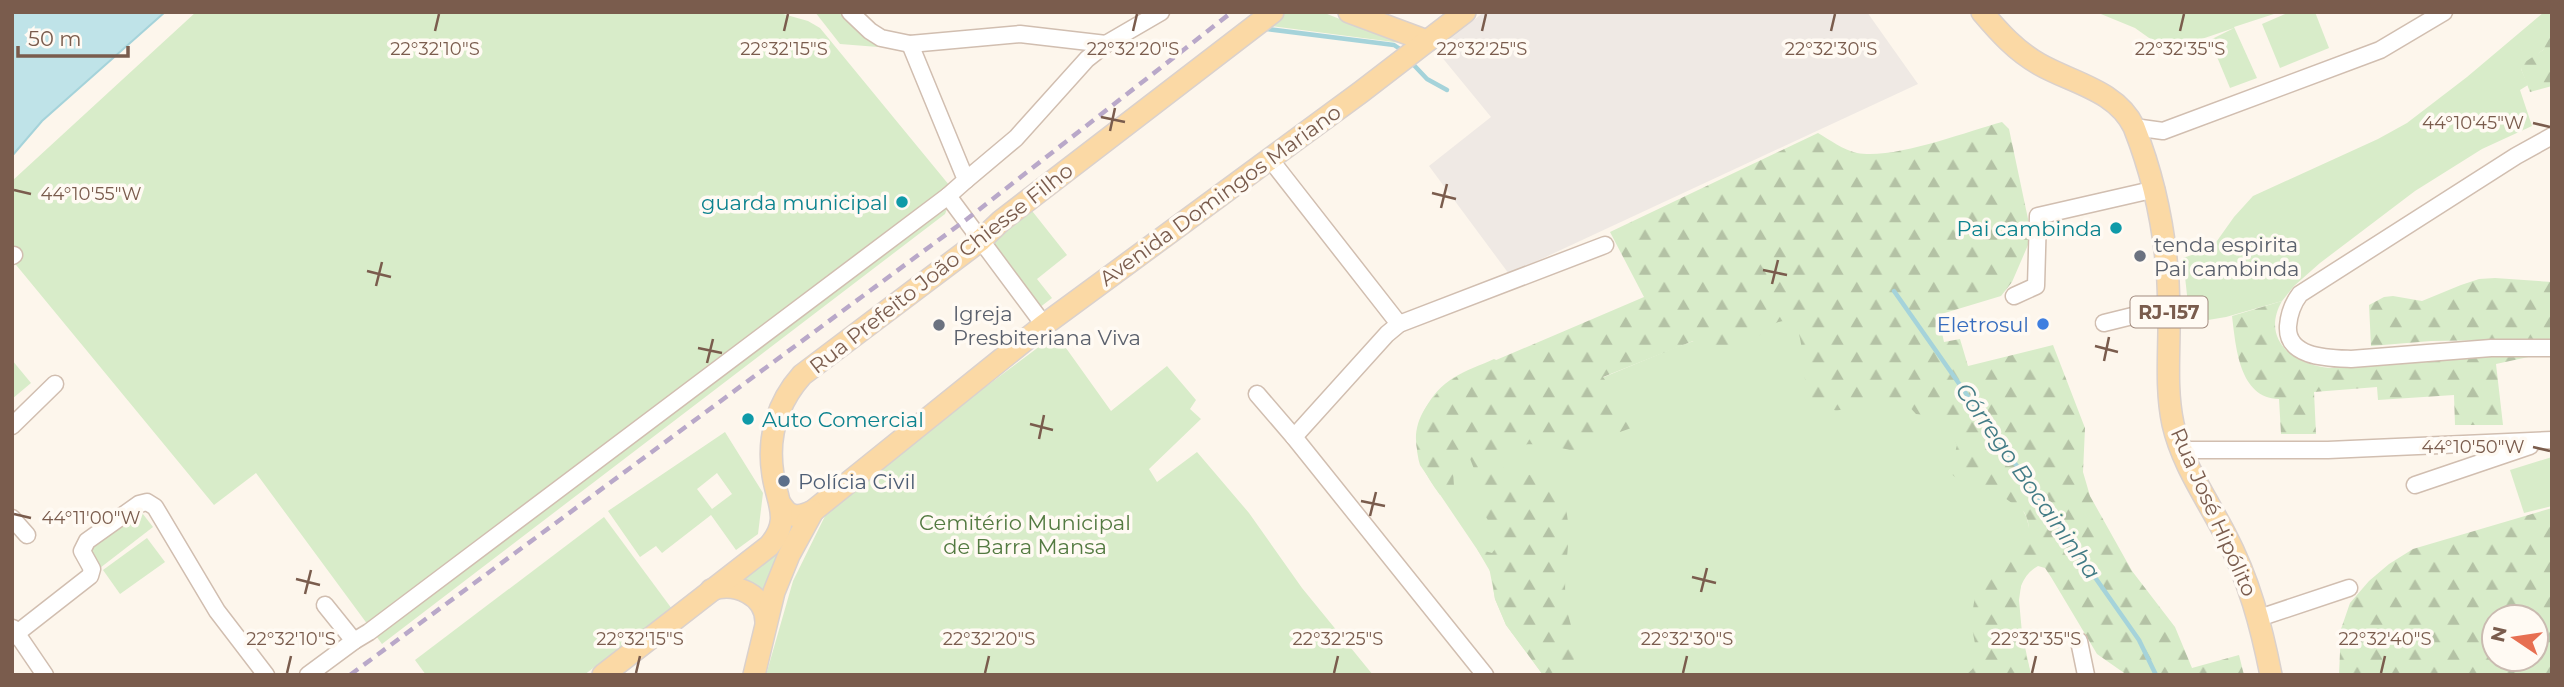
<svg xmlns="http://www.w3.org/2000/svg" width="2564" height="687" font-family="Montserrat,sans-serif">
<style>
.industrial{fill:#efe9e4}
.green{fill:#d8ecc9;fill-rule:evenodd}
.forest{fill:url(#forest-firs);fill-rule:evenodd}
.water{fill:#bfe3e8;stroke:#a5d3da;stroke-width:2}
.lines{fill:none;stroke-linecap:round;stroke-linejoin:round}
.stream{stroke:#a5d3da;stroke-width:4.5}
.minor-casing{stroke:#d1beb0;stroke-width:19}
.major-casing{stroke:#dad1cd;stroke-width:24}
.minor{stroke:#fff;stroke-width:16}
.major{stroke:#fbd9a5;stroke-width:21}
.rail{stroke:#b9a8c9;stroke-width:4.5;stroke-dasharray:10 7;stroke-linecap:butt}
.ticks{fill:none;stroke:#7a5c4d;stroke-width:2.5}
.culture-dot{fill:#0f9aa8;stroke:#fffaf3;stroke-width:2.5}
.worship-dot{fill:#6b7280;stroke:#fffaf3;stroke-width:2.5}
.shop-dot{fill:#3f7fe0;stroke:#fffaf3;stroke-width:2.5}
.service-dot{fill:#5c6f8a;stroke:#fffaf3;stroke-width:2.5}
.labels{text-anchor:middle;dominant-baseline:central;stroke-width:7;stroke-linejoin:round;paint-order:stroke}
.shield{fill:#fffaf3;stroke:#a28b7f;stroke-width:2}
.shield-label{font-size:19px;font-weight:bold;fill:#7a5c4d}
.street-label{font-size:21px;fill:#7a5c4d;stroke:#fffaf3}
.culture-label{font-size:21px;fill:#0d838f;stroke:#fffaf3;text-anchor:end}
.worship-label{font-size:21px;fill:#5b616d;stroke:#fffaf3;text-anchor:start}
.shop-label{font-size:21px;fill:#366cbe;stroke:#fffaf3;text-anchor:end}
.service-label{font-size:21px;fill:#4e5e75;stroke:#fffaf3;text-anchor:start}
.park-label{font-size:21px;fill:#537a41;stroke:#fffaf3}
.water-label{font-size:23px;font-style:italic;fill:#437c86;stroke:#fffaf3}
.ticks-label{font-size:18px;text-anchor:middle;fill:#7a5c4d;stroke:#fffaf3;stroke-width:7;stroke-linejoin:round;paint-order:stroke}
</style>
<defs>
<pattern id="forest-firs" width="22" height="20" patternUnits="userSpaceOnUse" patternTransform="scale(1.75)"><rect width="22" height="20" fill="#d8ecc9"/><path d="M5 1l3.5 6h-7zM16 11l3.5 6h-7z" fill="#b4c2a5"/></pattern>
</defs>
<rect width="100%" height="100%" fill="#fdf6ec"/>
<!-- industrial -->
<polygon class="industrial" points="1484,12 1867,12 1918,84 1509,274 1429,166 1491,117 1436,50"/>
<!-- green -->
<g class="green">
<polygon points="196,12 776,12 808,21 820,28 954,191 945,214 382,644 256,473 214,505 12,260 12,181"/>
<polygon points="815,12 847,12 883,40 878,47 840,44"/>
<polygon points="1287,12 1322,12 1401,43 1271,26"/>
<polygon points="2096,12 2280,12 2234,27 2257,78 2230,88 2210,40 2234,28 2184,45 2167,47 2159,45 2135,28"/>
<polygon points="2290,12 2315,12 2329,48 2280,68 2262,24"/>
<path d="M2544 12H2552C2552 28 2553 44 2538 54 2531 60 2526 60 2521 69L2528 85 2520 90 2532 126 2482 149 2415 191 2320 263 2294 286 2282 301 2226 317 2190 323 2183 258 2212 248 2234 217 2253 196 2378 139 2407 123 2467 77Z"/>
<polygon points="1025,202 1067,255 1037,279 1052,298 1039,308 982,236"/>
<path d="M1884 313 2012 491 2027 518 2029 529 2019 600 2022 633 2031 675H1543L1506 625 1495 599 1489 567 1420 465C1410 432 1424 397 1453 378 1466 370 1481 365 1494 359L1551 385 1580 387 1674 348 1750 321Z"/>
<polygon points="1056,334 1111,411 1167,366 1196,400 1190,409 1201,419 1149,469 1157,482 1197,452 1249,513 1302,588 1373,675 766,675 793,581 826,514 964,403"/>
<polygon points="12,360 31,383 12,399"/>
<path d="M725 432 763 493 758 534 736 550 711 515 662 553 656 546 640 557 608 511ZM717 473 732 494 712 509 697 489Z"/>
<polygon points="2552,457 2552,506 2524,513 2510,470"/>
<polygon points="139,509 153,527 100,568 86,550"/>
<polygon points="785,516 799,520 765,592 740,583"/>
<polygon points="604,517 672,609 584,675 426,675 415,660"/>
<polygon points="147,538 165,562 120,594 103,570"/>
</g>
<!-- forest -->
<g class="forest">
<polygon points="2552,34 2552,86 2530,92 2521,69 2522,64 2543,50"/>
<path d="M2002 122 2009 129 2031 233 2028 245 2012 282 2001 296 1938 315 1944 342 1960 339 1968 366 2053 345 2085 428 2083 472 2090 496 2132 571 2175 627 2192 668 2239 655 2244 675H2127L2097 654 2051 577 2045 568 2038 566C2002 586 2024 644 2031 675H1962C1987 668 1972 641 1972 624 1972 612 1974 598 1978 587 1982 576 1988 568 1996 560 2012 546 2039 537 2024 512L1990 487 1955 477 1950 473 1957 445 1952 435 1950 419 1916 414 1905 402C1887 400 1873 402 1856 406 1848 408 1842 411 1834 410 1790 404 1812 346 1793 322 1776 317 1766 330 1754 340 1739 339 1733 341 1723 352L1709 353 1693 341 1603 377 1637 426 1600 439 1587 456C1570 448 1510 433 1504 458 1502 465 1503 469 1508 474L1535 475 1556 483C1580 528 1561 559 1566 605 1567 614 1571 622 1572 631 1574 646 1574 660 1574 675H1543L1506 625 1495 599 1491 573 1477 549 1492 553 1499 544 1496 533 1479 506V482L1469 456 1459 452 1452 457 1454 486 1440 495C1405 448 1407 416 1454 378L1644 297 1610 232 1818 133C1830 140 1843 150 1857 153 1893 160 1965 132 2002 122Z"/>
<polygon points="2495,278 2552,282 2552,339 2431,341 2371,346 2369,305 2384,297 2393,296 2422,301 2461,285 2479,279"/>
<path d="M2282 301C2260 340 2294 365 2330 368L2469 356H2533L2496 364 2503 425H2455L2454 395 2378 400 2377 387 2314 392 2316 434H2281L2279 399C2239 398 2236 347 2232 316Z"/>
<path d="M2552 508V675H2339L2341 629 2350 603 2369 581 2389 564 2413 549ZM2536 617V659H2494V617Z"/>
</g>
<!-- water -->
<polygon class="water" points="12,12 165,12 42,121 12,156"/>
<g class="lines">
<!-- stream -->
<g class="stream">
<polyline points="1265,27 1267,29 1394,45 1403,51"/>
<polyline points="1410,61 1427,79 1447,90"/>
<polyline points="1894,291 2139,640 2156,675"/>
</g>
<defs>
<g id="minor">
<polyline points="850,12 870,31 881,38 910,44 1020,34 1106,44"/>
<polyline points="2134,127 2163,131 2380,50 2444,12"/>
<path d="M2552 136 2516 156 2300 294C2293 303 2289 314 2288 326 2286 358 2329 358 2351 359L2491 348H2552"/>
<polyline points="1270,159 1399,324"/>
<polyline points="966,180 1016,138 1087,59 1106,44 1161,12"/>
<polyline points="948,196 1044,325"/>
<polyline points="12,256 14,255"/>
<polyline points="2014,296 2036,286 2038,216 2156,189"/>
<polyline points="2104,323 2169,307"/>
<polyline points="1257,394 1294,437 1485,675"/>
<polyline points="12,426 55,384"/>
<polyline points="1294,437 1387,334 1399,324 1605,245"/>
<polyline points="2182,450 2328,450 2552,440"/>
<polyline points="2415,485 2530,446"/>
<polyline points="12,518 27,535"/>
<polyline points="325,605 354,641"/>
<polyline points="2259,618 2349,588"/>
<polyline points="13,628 45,675"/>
<polyline points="12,637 90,576 92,569 82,551 87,541 139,504 147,502 155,507 217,611 266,675"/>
<polyline points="2079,641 2086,675"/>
<polyline points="308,675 354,641 369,632 948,196 966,180 910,44"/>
</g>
<g id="major">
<polyline points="1349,12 1427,41"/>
<path d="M1982 12C1999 32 2016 51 2039 64 2072 83 2116 90 2134 127 2157 185 2168 245 2169 308 2170 346 2165 387 2173 424 2182 464 2207 499 2225 534 2249 580 2261 625 2271 675"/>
<path d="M782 506C790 519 801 517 813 511L1044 325 1361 92 1465 12"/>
<path d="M711 590C735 581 766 595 766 622"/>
<path d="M603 675 769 546C792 520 777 503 773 475 767 438 777 403 802 375L981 240 1001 221 1273 12"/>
<polyline points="754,675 774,592 789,555 813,511"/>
</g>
</defs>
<!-- minor casing -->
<use href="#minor" class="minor-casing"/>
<!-- major casing -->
<use href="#major" class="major-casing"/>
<!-- minor -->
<use href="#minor" class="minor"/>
<!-- major -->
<use href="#major" class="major"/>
<!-- rail -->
<polyline class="rail" points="350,675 967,219 1232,12"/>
</g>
<!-- ticks -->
<path class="ticks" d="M435 31 439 14M784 31 788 14M1133 31 1137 14M1482 31 1486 14M1831 31 1835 14M2180 31 2184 14M1101 117 1125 122M2533 123 2550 127M1110 131 1115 108M14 190 31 194M1432 193 1456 199M1441 208 1447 184M1763 270 1787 275M367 271 391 277M1772 284 1778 260M376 286 382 262M2095 346 2118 352M698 348 722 353M2104 361 2109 337M707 363 713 339M1030 424 1053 430M1039 439 1044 415M2533 447 2550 451M1361 501 1385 506M14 514 31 518M1370 516 1376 492M1692 577 1716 583M296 579 320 585M1701 592 1707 568M305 594 311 570M287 673 291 656M636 673 640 656M985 673 989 656M1334 673 1338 656M1683 673 1687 656M2032 673 2036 656M2381 673 2385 656"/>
<!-- markers -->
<g class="culture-dot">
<circle cx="902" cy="202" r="7"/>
<circle cx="2116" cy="228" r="7"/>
<circle cx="748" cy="419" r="7"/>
</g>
<g class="worship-dot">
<circle cx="2140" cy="256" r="7"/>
<circle cx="939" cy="325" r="7"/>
</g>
<circle class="shop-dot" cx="2043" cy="324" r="7"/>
<circle class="service-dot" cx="784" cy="481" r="7"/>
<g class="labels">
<!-- shield labels -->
<rect class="shield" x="2130.5" y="296.5" width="77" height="31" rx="5"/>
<g class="shield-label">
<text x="2169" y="312">RJ-157</text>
</g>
<!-- street labels -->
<g class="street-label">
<text transform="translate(1220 195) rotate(-36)">Avenida Domingos Mariano</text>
<text transform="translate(941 268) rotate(-38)">Rua Prefeito João Chiesse Filho</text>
<text transform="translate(2214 512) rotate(66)">Rua José Hipólito</text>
</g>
<!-- culture labels -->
<g class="culture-label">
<text x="888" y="202">guarda municipal</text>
<text x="2102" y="228">Pai cambinda</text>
<text x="762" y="419" text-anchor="start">Auto Comercial</text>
</g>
<!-- worship labels -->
<g class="worship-label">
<text x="2154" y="244">tenda espirita<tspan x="2154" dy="24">Pai cambinda</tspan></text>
<text x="953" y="313">Igreja<tspan x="953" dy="24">Presbiteriana Viva</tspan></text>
</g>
<!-- shop labels -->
<g class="shop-label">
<text x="2029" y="324">Eletrosul</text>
</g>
<!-- service labels -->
<g class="service-label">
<text x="798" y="481">Polícia Civil</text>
</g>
<!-- park labels -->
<g class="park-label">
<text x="1025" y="522">Cemitério Municipal<tspan x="1025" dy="24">de Barra Mansa</tspan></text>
</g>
<!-- water labels -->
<g class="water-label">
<text transform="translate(2028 481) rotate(55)">Córrego Bocaininha</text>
</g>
</g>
<g class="ticks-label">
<text x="435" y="55">22°32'10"S</text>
<text x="784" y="55">22°32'15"S</text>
<text x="1133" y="55">22°32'20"S</text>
<text x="1482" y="55">22°32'25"S</text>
<text x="1831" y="55">22°32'30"S</text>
<text x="2180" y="55">22°32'35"S</text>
<text x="2473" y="129">44°10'45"W</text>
<text x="91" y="200">44°10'55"W</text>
<text x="2473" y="453">44°10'50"W</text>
<text x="91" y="524">44°11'00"W</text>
<text x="291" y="645">22°32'10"S</text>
<text x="640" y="645">22°32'15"S</text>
<text x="989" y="645">22°32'20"S</text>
<text x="1338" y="645">22°32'25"S</text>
<text x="1687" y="645">22°32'30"S</text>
<text x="2036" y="645">22°32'35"S</text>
<text x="2385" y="645">22°32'40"S</text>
</g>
<!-- border -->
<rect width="2564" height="687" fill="none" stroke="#7a5c4d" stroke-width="28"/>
<!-- north arrow -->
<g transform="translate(2515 638) rotate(283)"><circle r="33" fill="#fffaf3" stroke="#cabbb1" stroke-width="2"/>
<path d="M0-5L12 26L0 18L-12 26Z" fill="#e76f51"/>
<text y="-10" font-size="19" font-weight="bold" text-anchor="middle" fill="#7a5c4d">N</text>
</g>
<!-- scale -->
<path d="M18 46v10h110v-10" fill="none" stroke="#7a5c4d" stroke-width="3.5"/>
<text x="28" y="46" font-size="21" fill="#7a5c4d" stroke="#fffaf3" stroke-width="5" paint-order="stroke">50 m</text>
</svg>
